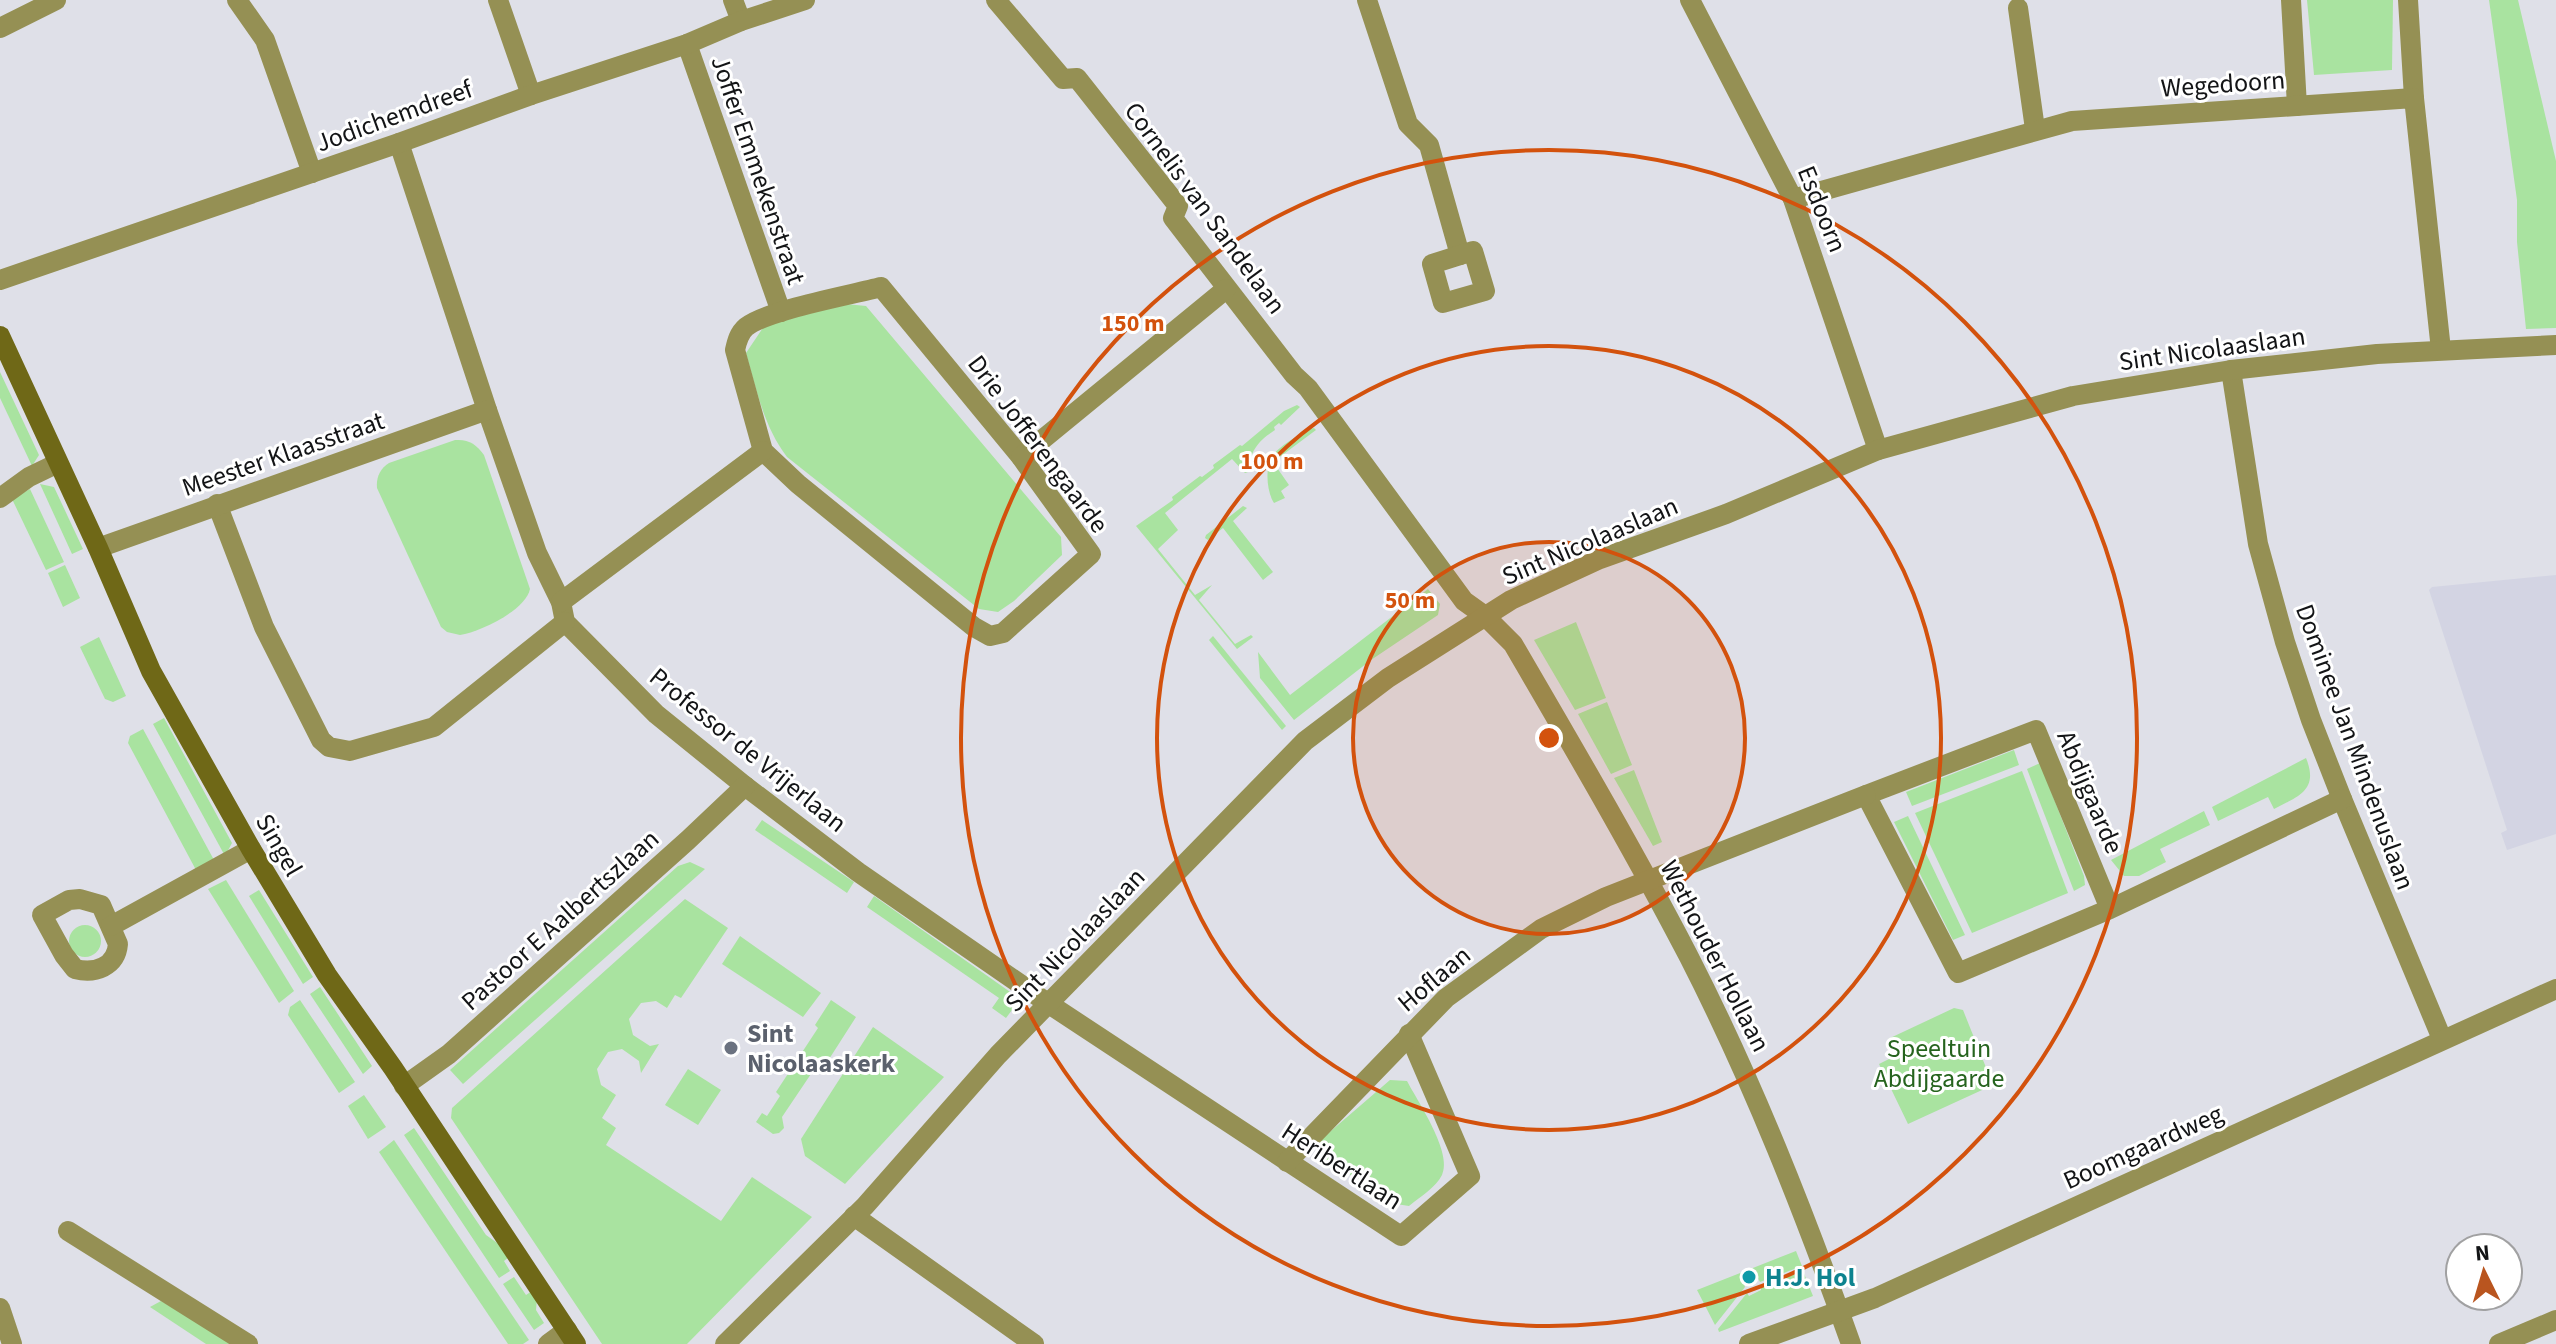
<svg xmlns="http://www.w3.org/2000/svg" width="2556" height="1344" font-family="'Source Sans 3',sans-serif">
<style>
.built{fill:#d3d4e3}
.green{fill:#a9e3a0}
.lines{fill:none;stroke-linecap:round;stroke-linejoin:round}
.street{stroke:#959054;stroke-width:20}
.secondary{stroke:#6f6817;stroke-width:20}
.ring{fill:none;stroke:#d3520d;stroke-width:4}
.worship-dot{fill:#6b7280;stroke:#fff;stroke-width:3}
.culture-dot{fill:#0f9aa8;stroke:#fff;stroke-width:3}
.labels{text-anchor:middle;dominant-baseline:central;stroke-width:6;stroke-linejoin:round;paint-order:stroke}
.street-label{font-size:26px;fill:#131416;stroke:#fff}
.worship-label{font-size:26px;font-weight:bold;fill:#5b616d;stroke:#fff;text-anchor:start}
.park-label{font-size:26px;fill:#26641e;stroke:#fff}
.culture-label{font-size:26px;font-weight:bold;fill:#0d838f;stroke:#fff;text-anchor:start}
.centre{fill:#d3520d;stroke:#fff;stroke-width:4}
.ring-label{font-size:24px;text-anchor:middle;font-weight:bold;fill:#d3520d;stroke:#fff;stroke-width:6;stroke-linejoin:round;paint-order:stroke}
</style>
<rect width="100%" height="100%" fill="#dfe0e8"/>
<!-- built -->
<polygon class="built" points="2556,575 2556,834 2507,850 2501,833 2507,830 2429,590 2432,587"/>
<!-- green -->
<g class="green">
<polygon points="2307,0 2393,0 2392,70 2314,75"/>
<polygon points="2489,0 2518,0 2556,161 2556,328 2526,329 2517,242 2517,200"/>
<path d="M846 304 866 306 1061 537 1062 555 1014 601 998 612 979 609 787 457C764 427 756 389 746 353L771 316Z"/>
<polygon points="0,372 39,455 32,466 0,398"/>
<path d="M1297 405 1300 407 1281 425 1279 423 1274 427 1275 430C1258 441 1250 451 1248 472L1245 473 1232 459 1165 513 1178 530 1158 549 1195 595 1212 585 1199 600 1235 644 1251 635 1253 637 1237 649 1136 526 1173 500 1172 497 1200 476 1202 477 1214 468 1213 465 1240 445 1242 446 1284 411Z"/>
<path d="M1314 428 1316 430 1273 462 1289 485 1281 491 1285 498 1274 503C1267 492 1265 470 1271 458 1275 449 1304 430 1314 428Z"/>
<path d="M455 440C469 439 476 444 484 455L530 589C526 610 480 632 460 635L447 632 441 627 377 488C376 477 380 469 389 463Z"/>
<polygon points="40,484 54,487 83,549 72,554"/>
<polygon points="30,489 64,562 46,570 12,499"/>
<polygon points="1243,506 1247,508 1233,521 1273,572 1263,580 1223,528 1208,540 1205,538 1206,535"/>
<polygon points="65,565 80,598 63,607 48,573"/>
<polygon points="1428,589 1440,604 1438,615 1371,660 1294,720 1260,678 1258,652 1290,695"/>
<polygon points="1576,622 1606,698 1575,710 1534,640"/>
<polygon points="1213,636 1286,726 1282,730 1209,640"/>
<polygon points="99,637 126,696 113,702 105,699 80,647"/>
<polygon points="1607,702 1632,765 1611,774 1578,714"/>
<polygon points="164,718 232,843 225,856 153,724"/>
<polygon points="143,729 214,860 196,870 128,743 130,736"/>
<polygon points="2014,750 2019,765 1912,806 1906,792"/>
<path d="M2306 758C2319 790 2299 796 2274 809L2268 797 2218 821 2212 807Z"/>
<polygon points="2040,763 2084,876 2085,885 2074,891 2027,769"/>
<polygon points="1634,770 1662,842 1653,846 1614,778"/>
<polygon points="2022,771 2068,893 1972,933 1915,813"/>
<polygon points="2204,811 2210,825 2160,849 2166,862 2139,876 2124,876 2111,860"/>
<polygon points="1908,816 1965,935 1953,940 1894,822"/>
<polygon points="762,820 854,882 847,893 755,830"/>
<polygon points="690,862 705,869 463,1084 450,1070 678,866"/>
<polygon points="226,880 294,991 279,1003 208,889"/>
<polygon points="259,890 313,977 303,984 249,896"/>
<polygon points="874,896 1013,994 1018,1002 1006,1018 992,1008 999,998 867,907"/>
<polygon points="685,899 728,928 681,998 675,995 667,1008 656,1001 641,1003 629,1019 633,1035 650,1046 659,1044 641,1073 639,1061 622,1049 608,1052 597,1069 601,1085 616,1095 602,1118 616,1128 606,1145 721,1221 752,1177 812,1217 687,1344 602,1344 451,1118 452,1108"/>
<circle cx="85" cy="941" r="16"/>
<polygon points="740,936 821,993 803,1017 722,964"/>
<polygon points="320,987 372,1066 363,1074 310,994"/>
<polygon points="300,1000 355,1082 339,1093 288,1015 290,1007"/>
<polygon points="831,1000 856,1017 824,1067 815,1068 782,1117 784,1128 779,1133 773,1134 756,1122 762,1113 767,1116 780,1096 776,1092 818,1028 815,1025"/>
<polygon points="1954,1008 1963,1010 1993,1085 1908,1124 1879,1064 1895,1056 1888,1039"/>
<polygon points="873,1027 944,1077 845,1184 805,1156 801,1139"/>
<polygon points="688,1069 721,1090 698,1125 665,1105"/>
<path d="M1390 1080 1407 1081C1418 1102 1453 1153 1442 1175 1436 1187 1420 1197 1409 1206L1396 1204 1319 1155 1317 1143Z"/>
<polygon points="364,1095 386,1127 368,1139 348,1106"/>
<polygon points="414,1128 486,1235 503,1247 509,1257 504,1261 510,1271 499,1278 404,1135"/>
<polygon points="394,1140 529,1340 523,1344 508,1344 379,1152"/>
<polygon points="1796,1251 1802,1266 1760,1282 1757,1276 1752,1278 1749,1272 1746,1273 1748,1279 1743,1281 1745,1287 1715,1325 1697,1290"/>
<polygon points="1803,1271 1813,1296 1719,1332 1718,1329 1747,1293 1749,1296 1761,1290 1761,1287"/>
<polygon points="514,1277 526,1295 532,1291 537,1299 536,1310 544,1323 534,1330 503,1284"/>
<polygon points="161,1301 237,1344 206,1344 150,1307"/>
</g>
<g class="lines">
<!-- street -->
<g class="street">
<polyline points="237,0 265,40 312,173"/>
<polyline points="498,0 531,95"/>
<polyline points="733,0 741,21"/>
<path d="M996 0 1063 79 1077 78 1178 206 1173 218 1294 375 1308 388 1464 601 1485 616 1513 644C1573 747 1634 851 1689 957 1753 1082 1804 1212 1851 1344"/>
<polyline points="1367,0 1408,124 1429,145 1460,255"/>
<polyline points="1690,0 1793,199 1878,450"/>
<polyline points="2291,0 2297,106"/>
<polyline points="2408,0 2414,98"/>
<polyline points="2018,8 2035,129"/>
<polyline points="0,28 56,0"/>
<polyline points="687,44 781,312"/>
<polyline points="399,143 487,410 537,553 561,602 565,622 656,714 745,786 858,872 1049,1004 1401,1236 1470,1176 1409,1034"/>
<polyline points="1793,199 2072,121 2414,98 2441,350"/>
<polygon points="1473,251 1485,291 1443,303 1432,264"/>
<polyline points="0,280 399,143 531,95 687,44 741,21 805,0"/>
<path d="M881 287 1021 457 1091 554 1003 633 990 636 974 627 798 484 763 451 735 350C737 341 739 333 746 327 767 310 851 295 881 287Z"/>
<polyline points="2231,370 2258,544 2285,642 2311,720 2342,799 2442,1039"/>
<polyline points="1021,457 1226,289"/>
<polyline points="0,498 29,477 58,463"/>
<polyline points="217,504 264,627 321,740 329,747 350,751 434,727 565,622"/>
<polyline points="98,548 487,410"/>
<polyline points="561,602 763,451"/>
<path d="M80 899 101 905 118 944C116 967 95 974 75 969L64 955 42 915 69 900Z"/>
<polyline points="2110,909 2036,730 1866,795 1958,973 2110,909 2342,799"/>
<polyline points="111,926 251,849"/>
<polyline points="404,1086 449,1054 688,840 745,786"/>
<polyline points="1287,1162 1446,998 1541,929 1606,897 1866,795"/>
<polyline points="854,1216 1034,1344"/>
<polyline points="68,1231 248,1344"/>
<polyline points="0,1308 12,1344"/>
<polyline points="548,1344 567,1330"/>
<polyline points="725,1344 865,1206 998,1055 1305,741 1388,678 1511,600 1600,559 1726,514 1878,450 2073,396 2231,370 2377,354 2556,345"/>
<polyline points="1749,1344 1875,1298 2556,989"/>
<polyline points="2499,1344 2556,1320"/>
</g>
<!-- secondary -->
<polyline class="secondary" points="0,336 98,548 151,671 251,849 327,975 393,1068 576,1344"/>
</g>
<!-- distance rings -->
<circle cx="1549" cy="738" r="196" fill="#d3520d" fill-opacity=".12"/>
<g class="ring">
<circle cx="1549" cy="738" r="196"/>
<circle cx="1549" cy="738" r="392"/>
<circle cx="1549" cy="738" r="588"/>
</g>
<!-- markers -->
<circle class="worship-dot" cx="731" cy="1048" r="8"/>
<circle class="culture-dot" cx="1749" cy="1277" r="8"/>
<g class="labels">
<!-- street labels -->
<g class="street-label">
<text transform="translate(2223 84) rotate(-4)">Wegedoorn</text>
<text transform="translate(394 116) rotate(-20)">Jodichemdreef</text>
<text transform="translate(758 170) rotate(71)">Joffer Emmekenstraat</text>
<text transform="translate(1205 208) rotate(54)">Cornelis van Sandelaan</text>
<text transform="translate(1822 209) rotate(68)">Esdoorn</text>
<text transform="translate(2212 349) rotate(-8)">Sint Nicolaaslaan</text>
<text transform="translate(1038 444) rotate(53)">Drie Jofferengaarde</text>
<text transform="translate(283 454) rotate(-19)">Meester Klaasstraat</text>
<text transform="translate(1590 541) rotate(-23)">Sint Nicolaaslaan</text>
<text transform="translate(2355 747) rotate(70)">Dominee Jan Mindenuslaan</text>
<text transform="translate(748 750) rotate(39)">Professor de Vrijerlaan</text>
<text transform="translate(2090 792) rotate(67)">Abdijgaarde</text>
<text transform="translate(279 845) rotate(60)">Singel</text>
<text transform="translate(560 920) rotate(-42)">Pastoor E Aalbertszlaan</text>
<text transform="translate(1075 940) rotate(-46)">Sint Nicolaaslaan</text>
<text transform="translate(1715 956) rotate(63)">Wethouder Hollaan</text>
<text transform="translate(1434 979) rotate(-40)">Hoflaan</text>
<text transform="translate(2143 1147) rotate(-24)">Boomgaardweg</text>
<text transform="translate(1342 1166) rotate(33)">Heribertlaan</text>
</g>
<!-- worship labels -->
<g class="worship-label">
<text x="747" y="1033">Sint<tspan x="747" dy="30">Nicolaaskerk</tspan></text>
</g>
<!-- park labels -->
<g class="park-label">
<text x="1939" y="1048">Speeltuin<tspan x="1939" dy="30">Abdijgaarde</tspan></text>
</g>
<!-- culture labels -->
<g class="culture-label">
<text x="1765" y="1277">H.J. Hol</text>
</g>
</g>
<circle cx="1549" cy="738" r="12" class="centre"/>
<g class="ring-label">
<text x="1133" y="331">150 m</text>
<text x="1272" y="469">100 m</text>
<text x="1410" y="608">50 m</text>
</g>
<!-- north arrow -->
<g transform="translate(2484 1272) rotate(355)"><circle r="38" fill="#ffffff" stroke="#a1a1a2" stroke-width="2"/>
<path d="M0-6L14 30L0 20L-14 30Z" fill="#b9551f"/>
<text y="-12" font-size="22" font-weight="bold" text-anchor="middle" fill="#131416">N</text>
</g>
</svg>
